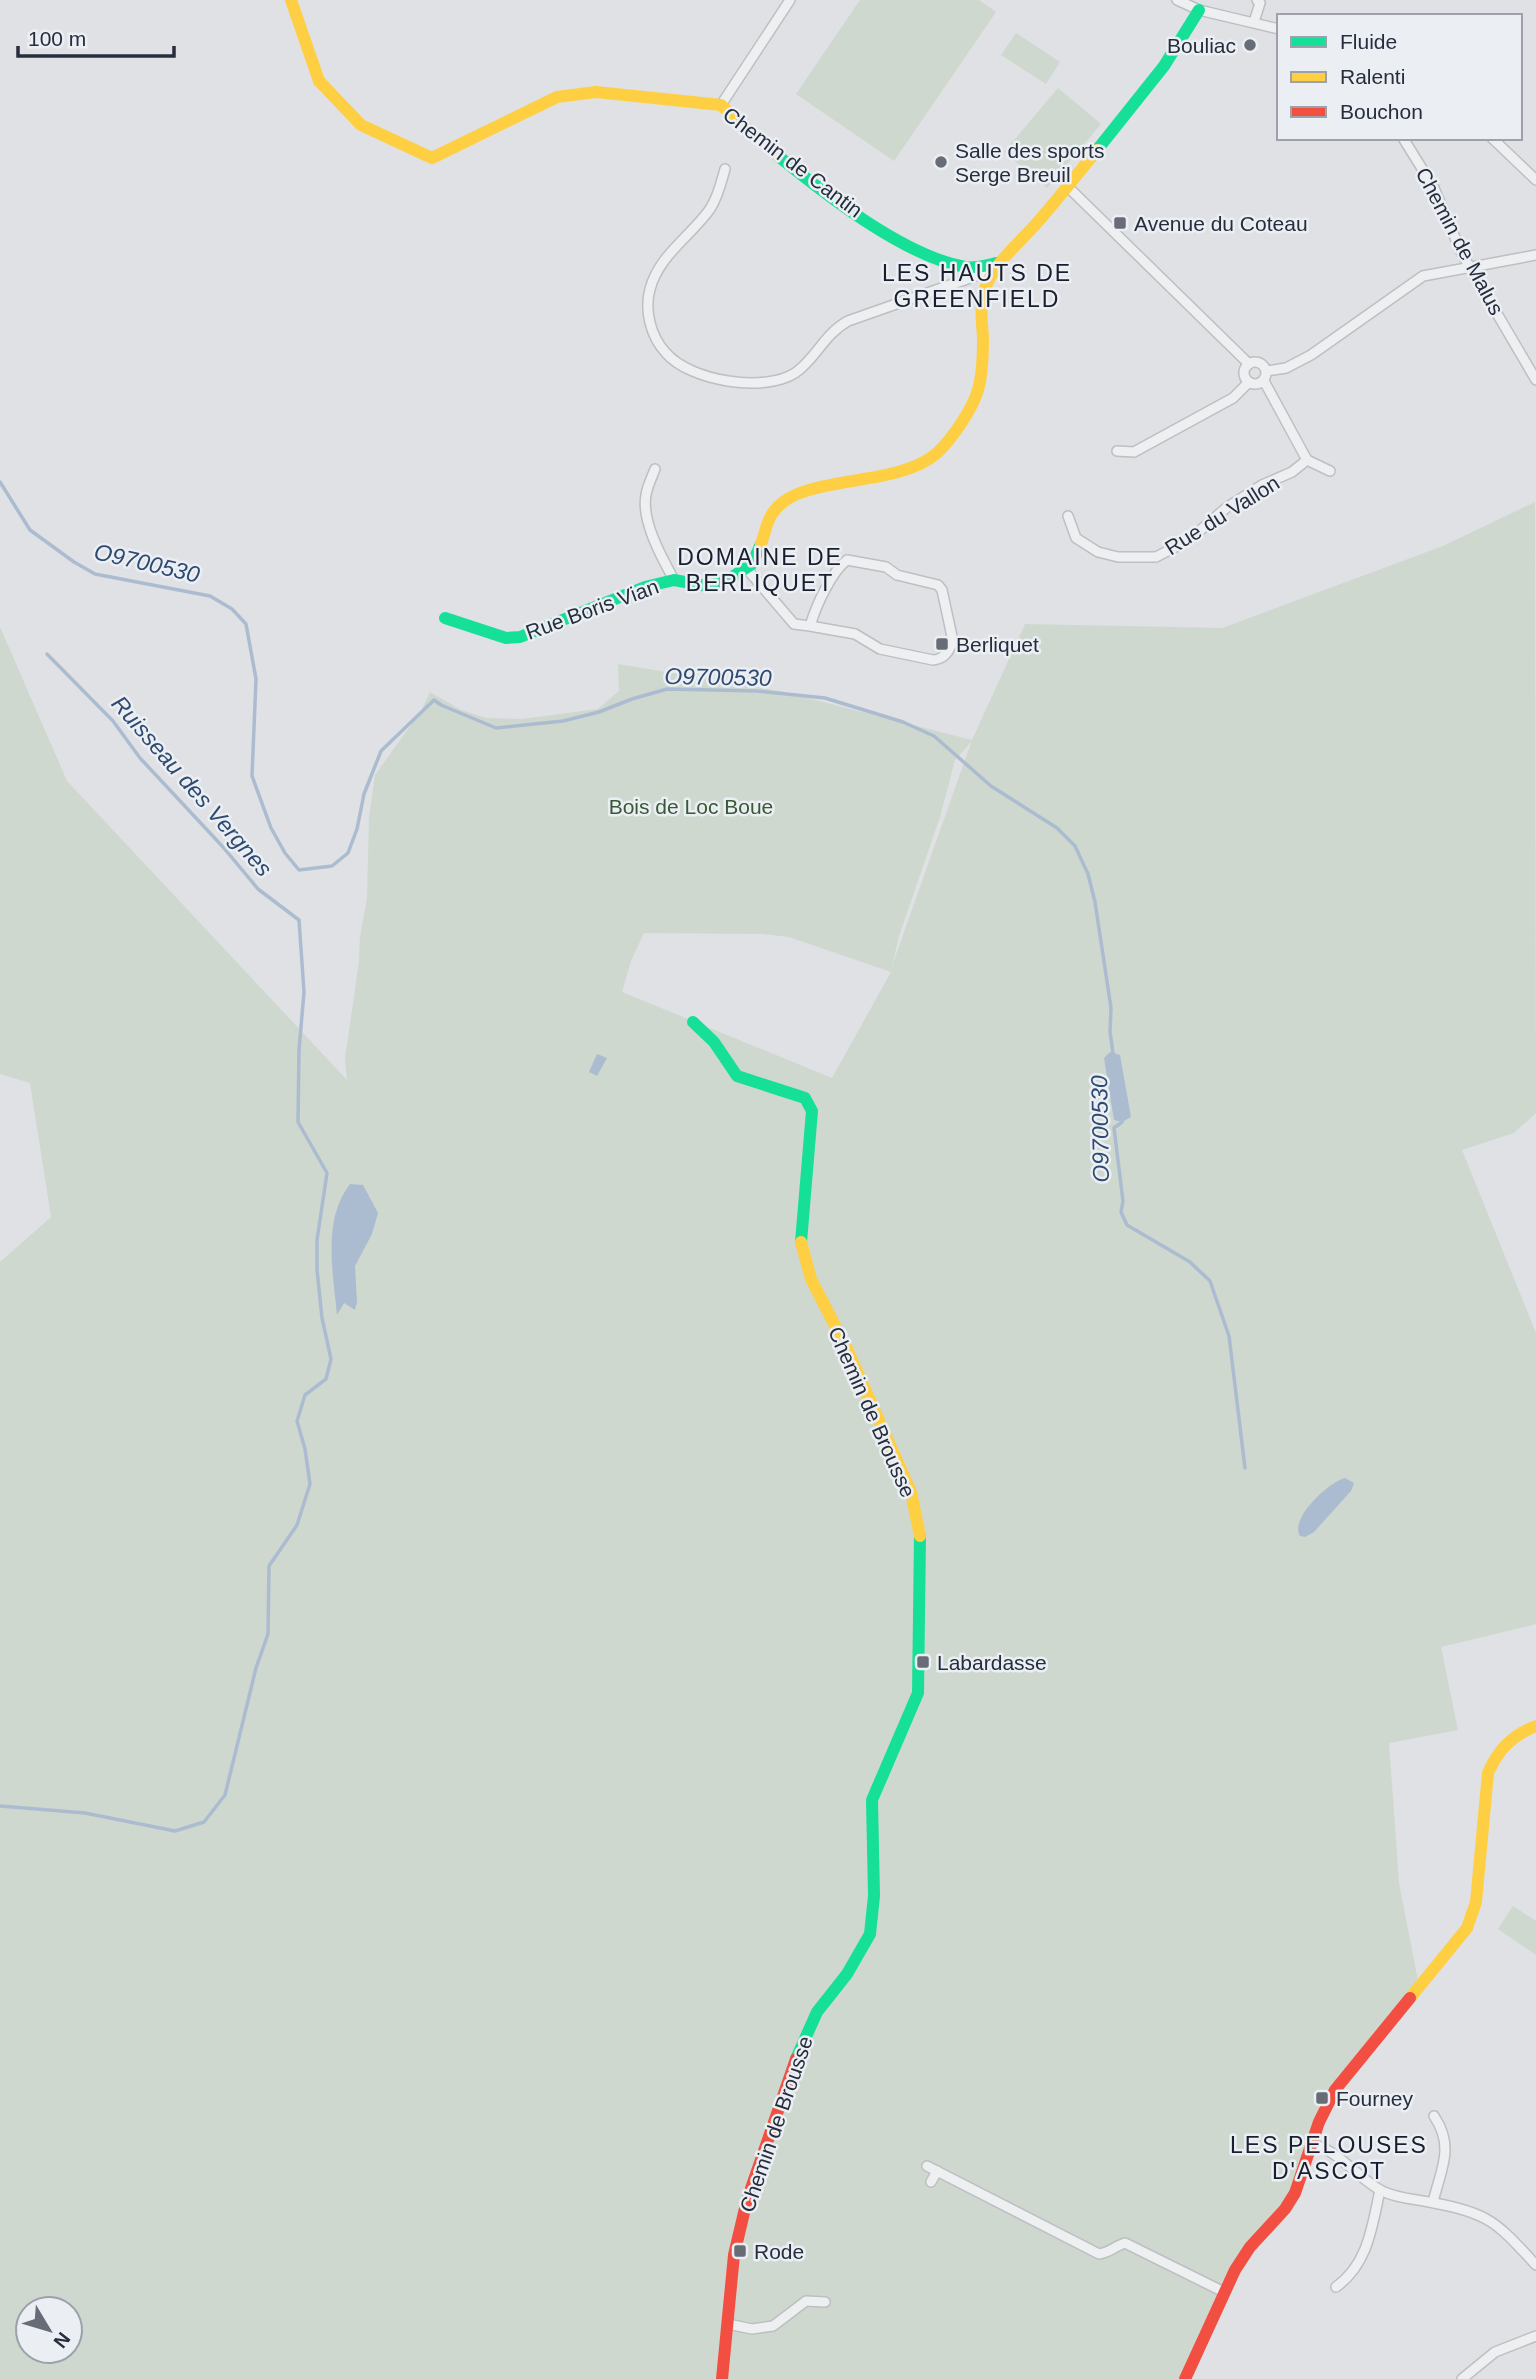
<svg xmlns="http://www.w3.org/2000/svg" width="1536" height="2379" font-family="Helvetica,sans-serif">
<style>
.green{fill:#ced8cf;fill-rule:evenodd}
.water{fill:#acbcd0}
.lines{fill:none;stroke-linecap:round;stroke-linejoin:round}
.stream{stroke:#acbcd0;stroke-width:3.5}
.street-casing{stroke:#bdbfc2;stroke-width:12}
.street{stroke:#eeeff1;stroke-width:9}
.fast{stroke:#16e098;stroke-width:12}
.slow{stroke:#ffcf43;stroke-width:12}
.jam{stroke:#f24e42;stroke-width:12}
.poi-dot{fill:#676c77;stroke:#ebeff4;stroke-width:2.5}
.labels{text-anchor:middle;dominant-baseline:central;stroke-width:5;stroke-linejoin:round;paint-order:stroke}
.poi-label{font-size:21px;fill:#262d3d;stroke:#ebeff4;text-anchor:start}
.street-label{font-size:21px;fill:#262d3d;stroke:#ebeff4}
.park-label{font-size:21px;fill:#385933;stroke:#ebeff4}
.neighbourhood-label{font-size:23px;letter-spacing:2px;fill:#181e2d;stroke:#ebeff4}
.water-label{font-size:23px;font-style:italic;fill:#2f4a71;stroke:#ebeff4}
</style>
<rect width="100%" height="100%" fill="#dfe1e4"/>
<!-- green -->
<g class="green">
<polygon points="860,0 979,0 996,12 894,161 796,94"/>
<polygon points="1016,33 1060,62 1046,84 1001,55"/>
<polygon points="1058,88 1101,124 1047,188 1004,152"/>
<path d="M1535 502 1536 1113 1514 1133 1462 1150 1536 1333V1624L1441 1647 1458 1730 1389 1743 1399 1883 1419 1986 1335 2090 1302 2177 1250 2247 1185 2379H0V1262L51 1217 30 1083 0 1074V627L67 781 347 1080 345 1058 359 962 360 937 367 899 369 818 375 775 421 711 430 692 461 710 486 718 522 719 598 709 619 691 618 664 780 691 972 740 1025 624 1222 628 1443 546ZM971 742V743L892 966 899 936 940 817 955 760ZM644 933 763 934 789 937 891 972 832 1078 622 992 631 961ZM28 2309H70V2351H28Z"/>
<polygon points="1513,1906 1536,1921 1536,1955 1498,1929"/>
</g>
<!-- water -->
<g class="water">
<polygon points="1110,1052 1120,1055 1131,1117 1122,1122 1114,1120 1104,1058"/>
<polygon points="597,1054 607,1058 597,1076 589,1072"/>
<path d="M350 1184 363 1185 378 1213 372 1234 355 1266 357 1302 355 1310 344 1303 337 1315C333 1272 322 1220 350 1184Z"/>
<path d="M1345 1478 1354 1483 1351 1491 1314 1532 1305 1537 1300 1536C1289 1518 1329 1482 1345 1478Z"/>
</g>
<g class="lines">
<!-- stream -->
<g class="stream">
<polyline points="0,482 30,530 74,562 95,574 210,596 232,609 246,624 256,679 252,776 271,828 285,853 299,870 332,866 348,853 357,829 364,794 381,751 434,700 441,705 496,728 563,721 599,712 632,699 667,689 757,691 825,698 903,722 934,736 991,786 1057,828 1075,846 1088,874 1095,902 1111,1008 1110,1032 1113,1053"/>
<polyline points="1122,1120 1122,1122 1114,1128 1123,1201 1121,1212 1127,1225 1190,1262 1210,1281 1229,1336 1245,1468"/>
<polyline points="0,1806 85,1813 175,1831 204,1822 225,1795 256,1668 268,1634 269,1566 297,1525 310,1484 305,1449 297,1421 305,1395 326,1379 331,1359 322,1318 317,1270 317,1240 327,1173 298,1122 299,1050 304,992 299,920 258,889 223,847 140,758 113,721 47,654"/>
</g>
<defs>
<g id="street">
<polyline points="1177,0 1199,10 1279,29"/>
<polyline points="1254,22 1260,3 1257,0"/>
<polyline points="721,105 790,0"/>
<polyline points="1403,138 1434,188 1462,254 1536,380"/>
<polyline points="1492,138 1536,180"/>
<path d="M725 169C721 183 718 197 710 209 691 236 659 255 650 289 644 311 651 337 666 353 690 381 764 393 795 373 815 360 824 334 848 321L987 272 995 266"/>
<polyline points="1067,186 1249,364"/>
<circle cx="1255" cy="373" r="11"/>
<polyline points="1267,371 1286,368 1311,355 1423,276 1536,255"/>
<polyline points="1117,451 1134,452 1233,398 1249,382"/>
<polyline points="1307,460 1330,471"/>
<path d="M655 469C652 477 647 487 646 495 641 521 662 558 674 580"/>
<polyline points="1068,516 1076,538 1098,552 1118,557 1156,557 1189,540 1226,508 1262,485 1292,472 1307,460 1264,381"/>
<path d="M747 569 794 624 810 626C816 606 831 572 847 560L886 567 897 575 938 585 942 590 953 641C949 651 945 659 933 660L880 649 855 634 810 626"/>
<path d="M1312 2144C1340 2151 1357 2178 1382 2191 1398 2199 1417 2199 1434 2203 1490 2213 1498 2224 1536 2265"/>
<path d="M927 2166 1099 2254C1109 2253 1115 2246 1125 2243L1224 2292"/>
<polyline points="931,2182 937,2171"/>
<path d="M1433 2202C1441 2169 1455 2147 1434 2116"/>
<path d="M1336 2287C1368 2264 1372 2227 1380 2190"/>
<polyline points="728,2324 752,2329 773,2326 806,2301 825,2302"/>
<polyline points="1462,2379 1495,2352 1536,2336"/>
</g>
</defs>
<!-- street casing -->
<use href="#street" class="street-casing"/>
<!-- street -->
<use href="#street" class="street"/>
<!-- fast -->
<g class="fast">
<polyline points="1097,150 1164,66 1199,10"/>
<path d="M777 155C825 194 904 256 965 267 977 269 990 264 1002 262"/>
<polyline points="445,618 506,638 520,637 645,587 674,580 707,586 726,581 752,564 761,544"/>
<polyline points="693,1022 714,1042 737,1076 805,1098 812,1111 801,1242"/>
<polyline points="796,2059 817,2012 847,1974 870,1934 874,1896 872,1800 918,1693 920,1536"/>
</g>
<!-- slow -->
<g class="slow">
<polyline points="291,0 319,81 361,125 432,158 557,97 596,92 721,105 777,155"/>
<path d="M761 544C765 534 766 523 772 514 798 472 895 490 937 453 952 439 975 406 979 386 983 370 983 354 983 338 982 321 979 302 986 286 996 262 1019 243 1036 224 1057 200 1077 175 1097 150"/>
<polyline points="801,1242 811,1279 846,1347 911,1492 920,1536"/>
<path d="M1410 1998 1467 1928 1476 1902 1488 1773C1498 1750 1512 1735 1536 1726"/>
</g>
<!-- jam -->
<g class="jam">
<polyline points="722,2379 734,2255 747,2200 796,2059"/>
<polyline points="1185,2379 1235,2270 1250,2247 1285,2209 1295,2193 1319,2122 1335,2090 1410,1998"/>
</g>
</g>
<!-- markers -->
<g class="poi-dot">
<circle cx="1250" cy="45" r="7"/>
<circle cx="941" cy="162" r="7"/>
<rect x="1113" y="216" width="14" height="14" rx="3.5"/>
<rect x="935" y="637" width="14" height="14" rx="3.5"/>
<rect x="916" y="1655" width="14" height="14" rx="3.5"/>
<rect x="1315" y="2091" width="14" height="14" rx="3.5"/>
<rect x="733" y="2244" width="14" height="14" rx="3.5"/>
</g>
<g class="labels">
<!-- poi labels -->
<g class="poi-label">
<text x="1236" y="45" text-anchor="end">Bouliac</text>
<text x="955" y="150">Salle des sports<tspan x="955" dy="24">Serge Breuil</tspan></text>
<text x="1134" y="223">Avenue du Coteau</text>
<text x="956" y="644">Berliquet</text>
<text x="937" y="1662">Labardasse</text>
<text x="1336" y="2098">Fourney</text>
<text x="754" y="2251">Rode</text>
</g>
<!-- street labels -->
<g class="street-label">
<text transform="translate(793 162) rotate(37)">Chemin de Cantin</text>
<text transform="translate(1460 241) rotate(62)">Chemin de Malus</text>
<text transform="translate(1222 515) rotate(-32)">Rue du Vallon</text>
<text transform="translate(592 609) rotate(-20)">Rue Boris Vian</text>
<text transform="translate(872 1412) rotate(66)">Chemin de Brousse</text>
<text transform="translate(776 2124) rotate(-71)">Chemin de Brousse</text>
</g>
<!-- park labels -->
<g class="park-label">
<text x="691" y="806">Bois de Loc Boue</text>
</g>
<!-- neighbourhood labels -->
<g class="neighbourhood-label">
<text x="977" y="273">LES HAUTS DE<tspan x="977" dy="26">GREENFIELD</tspan></text>
<text x="760" y="557">DOMAINE DE<tspan x="760" dy="26">BERLIQUET</tspan></text>
<text x="1329" y="2145">LES PELOUSES<tspan x="1329" dy="26">D'ASCOT</tspan></text>
</g>
<!-- water labels -->
<g class="water-label">
<text transform="translate(147 563) rotate(13)">O9700530</text>
<text transform="translate(718 677) rotate(1)">O9700530</text>
<text transform="translate(192 786) rotate(49)">Ruisseau des Vergnes</text>
<text transform="translate(1100 1129) rotate(-91)">O9700530</text>
</g>
</g>
<!-- legend -->
<rect x="1277" y="14" width="245" height="126" fill="#ebeff4" stroke="#9ca1ab" stroke-width="2"/>
<rect x="1291" y="37" width="35" height="10" fill="#16e098" stroke="#9ca1ab" stroke-width="2"/>
<text x="1340" y="49" font-size="21" fill="#262d3d">Fluide</text>
<rect x="1291" y="72" width="35" height="10" fill="#ffcf43" stroke="#9ca1ab" stroke-width="2"/>
<text x="1340" y="84" font-size="21" fill="#262d3d">Ralenti</text>
<rect x="1291" y="107" width="35" height="10" fill="#f24e42" stroke="#9ca1ab" stroke-width="2"/>
<text x="1340" y="119" font-size="21" fill="#262d3d">Bouchon</text>
<!-- north arrow -->
<g transform="translate(49 2330) rotate(128)"><circle r="33" fill="#ebeff4" stroke="#9ca1ab" stroke-width="2"/>
<path d="M0-5L12 26L0 18L-12 26Z" fill="#676c77"/>
<text y="-10" font-size="19" font-weight="bold" text-anchor="middle" fill="#262d3d">N</text>
</g>
<!-- scale -->
<path d="M18 46v10h156v-10" fill="none" stroke="#262d3d" stroke-width="3.5"/>
<text x="28" y="46" font-size="21" fill="#262d3d" stroke="#ebeff4" stroke-width="5" paint-order="stroke">100 m</text>
</svg>
